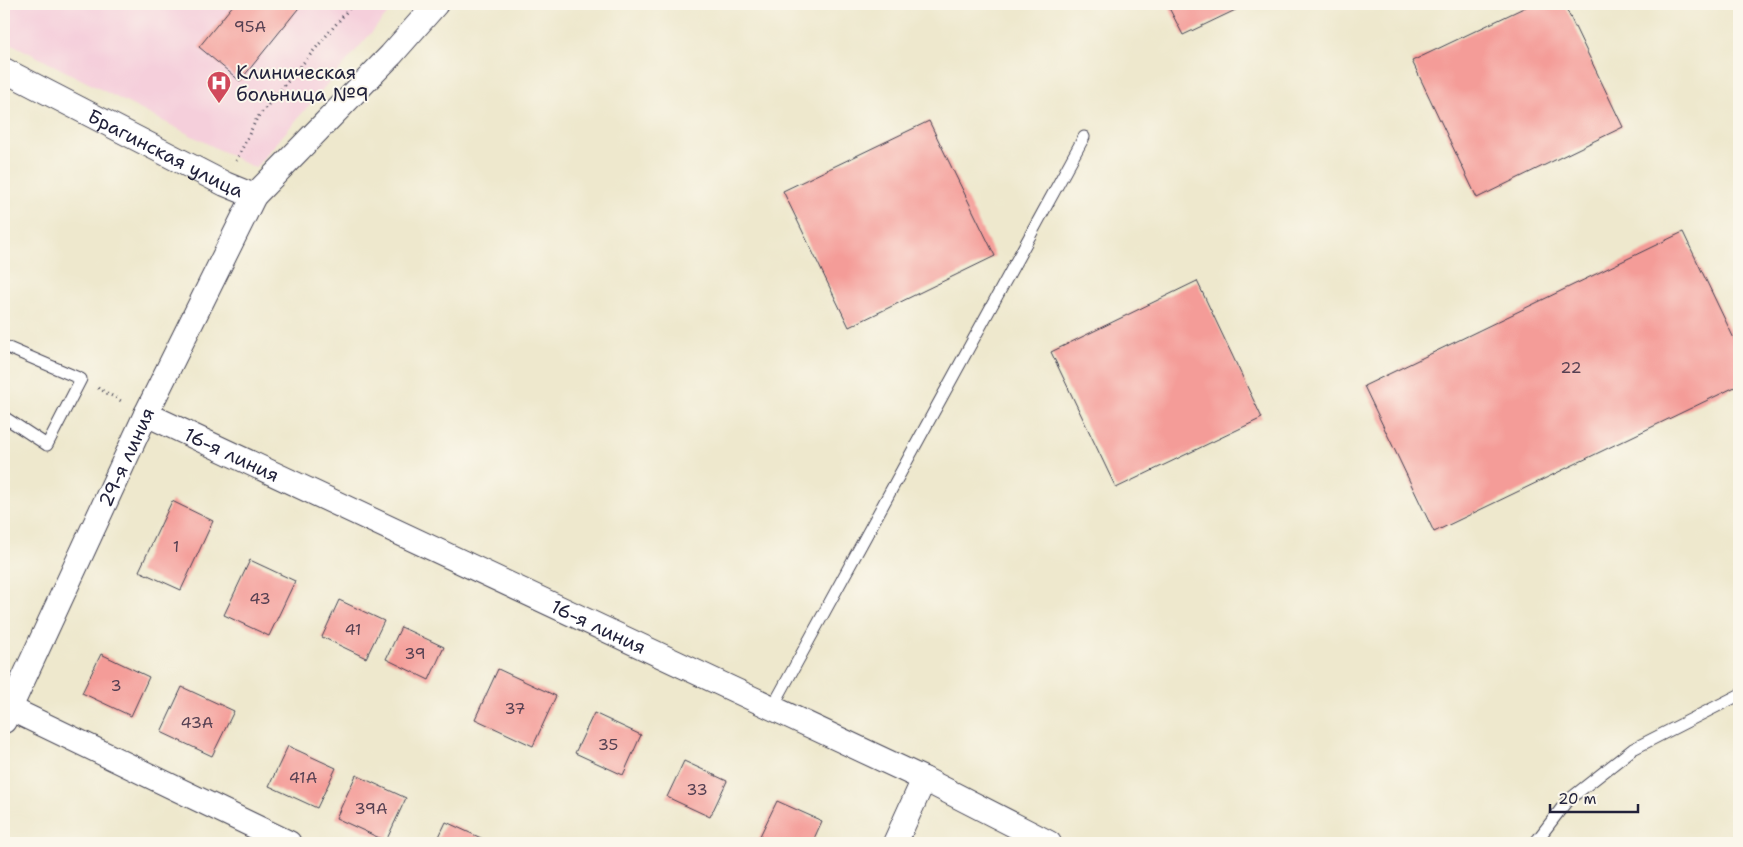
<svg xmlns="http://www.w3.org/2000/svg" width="1743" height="847" font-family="'Shantell Sans',sans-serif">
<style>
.built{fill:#f5cfdb}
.building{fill:#f49c98}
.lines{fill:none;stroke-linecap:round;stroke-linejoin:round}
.service-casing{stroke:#414051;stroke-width:13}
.minor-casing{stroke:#414051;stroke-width:26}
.path{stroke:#414051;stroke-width:3;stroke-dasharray:1 4;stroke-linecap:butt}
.service{stroke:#fff;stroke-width:11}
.minor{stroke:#fff;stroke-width:24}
.labels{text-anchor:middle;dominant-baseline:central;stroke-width:4;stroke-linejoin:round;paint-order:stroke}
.number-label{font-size:16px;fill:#564052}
.poi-label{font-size:19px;fill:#22223b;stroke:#fbf7ec;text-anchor:start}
.street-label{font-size:19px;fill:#22223b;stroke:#fbf7ec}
</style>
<rect width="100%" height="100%" fill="#fbf7ec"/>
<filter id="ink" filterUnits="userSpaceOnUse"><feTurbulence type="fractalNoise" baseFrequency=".02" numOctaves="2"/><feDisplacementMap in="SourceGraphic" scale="10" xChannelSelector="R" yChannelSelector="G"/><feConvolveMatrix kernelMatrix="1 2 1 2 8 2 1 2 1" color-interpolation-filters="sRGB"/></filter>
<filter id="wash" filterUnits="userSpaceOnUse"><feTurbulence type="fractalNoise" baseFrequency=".0096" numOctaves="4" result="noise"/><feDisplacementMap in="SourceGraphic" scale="20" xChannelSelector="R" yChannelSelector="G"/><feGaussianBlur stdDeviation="1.12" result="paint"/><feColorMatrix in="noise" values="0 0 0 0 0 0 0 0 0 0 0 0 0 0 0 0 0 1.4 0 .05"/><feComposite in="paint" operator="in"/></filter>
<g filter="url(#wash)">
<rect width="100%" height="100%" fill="#eee8cd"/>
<!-- built -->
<polygon class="built" points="4,4 396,4 255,168 4,40"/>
<g id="blocks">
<!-- building -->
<g class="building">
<polygon points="234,4 302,4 240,81 199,47"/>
<polygon points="1167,4 1248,4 1183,35"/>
<polygon points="1532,4 1564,4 1623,127 1477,198 1412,61"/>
<polygon points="929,121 995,256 849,327 783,191"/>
<polygon points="1683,232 1739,349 1739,385 1434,532 1364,386"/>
<polygon points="1197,281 1262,418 1116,488 1051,352"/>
<polygon points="172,501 213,521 181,590 139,571"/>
<polygon points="250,560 295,581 269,636 224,615"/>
<polygon points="339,600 384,621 366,658 322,637"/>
<polygon points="401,627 444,647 429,680 386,659"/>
<polygon points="101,654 149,677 131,716 82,693"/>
<polygon points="498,669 556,696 533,746 475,719"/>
<polygon points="182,687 234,711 212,756 161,732"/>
<polygon points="594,713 641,735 623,775 575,753"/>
<polygon points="288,746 336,768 317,808 269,786"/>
<polygon points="684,761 727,781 710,817 667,797"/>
<polygon points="356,775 406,798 386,841 336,818"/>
<polygon points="777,801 822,821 812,843 757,842"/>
<polygon points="446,822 492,843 436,843"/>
</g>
</g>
</g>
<g filter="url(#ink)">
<use href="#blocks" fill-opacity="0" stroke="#414051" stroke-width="1"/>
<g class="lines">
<defs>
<g id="service">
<polyline points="4,346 81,379 47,445 4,417"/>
<polyline points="772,708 1084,137"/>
<polyline points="1535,843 1567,801 1633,749 1739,695"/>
</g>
<g id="minor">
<path id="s1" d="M4 70 225 184 254 196"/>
<path id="s2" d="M146 414 924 779 1049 843"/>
<polyline points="9,708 289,843"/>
<path id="s3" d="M4 721 146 414 254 196 391 55 436 4"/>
<polyline points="895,843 924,779"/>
</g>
</defs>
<!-- service casing -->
<use href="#service" class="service-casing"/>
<!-- minor casing -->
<use href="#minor" class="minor-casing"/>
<!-- path -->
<g class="path">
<polyline points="236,161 257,118 353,4"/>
<polyline points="98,388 123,402"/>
</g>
<!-- service -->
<use href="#service" class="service"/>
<!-- minor -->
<use href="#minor" class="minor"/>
</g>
</g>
<!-- icons -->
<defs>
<symbol id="hospital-pin" viewBox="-11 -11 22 30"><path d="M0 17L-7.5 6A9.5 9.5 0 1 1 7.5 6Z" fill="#d1495b" stroke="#fbf7ec"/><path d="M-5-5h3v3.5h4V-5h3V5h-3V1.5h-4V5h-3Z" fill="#fff"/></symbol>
</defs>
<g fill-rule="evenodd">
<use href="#hospital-pin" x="205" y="69" width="28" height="38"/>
</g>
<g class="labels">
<!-- number labels -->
<g class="number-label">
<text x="250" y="26">95А</text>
<text x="1571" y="367">22</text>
<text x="176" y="546">1</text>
<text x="260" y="598">43</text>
<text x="353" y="629">41</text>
<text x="415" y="653">39</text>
<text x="116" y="685">3</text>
<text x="515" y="708">37</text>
<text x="197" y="722">43А</text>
<text x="608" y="744">35</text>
<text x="303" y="777">41А</text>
<text x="697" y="789">33</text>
<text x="371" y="808">39А</text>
</g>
<!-- poi labels -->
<g class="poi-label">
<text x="236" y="72">Клиническая<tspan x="236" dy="22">больница №9</tspan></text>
</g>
<!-- street labels -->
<g class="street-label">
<text stroke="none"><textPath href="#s1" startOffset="182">Брагинская улица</textPath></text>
<text stroke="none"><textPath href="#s2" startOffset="95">16-я линия</textPath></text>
<text stroke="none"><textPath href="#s3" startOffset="291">29-я линия</textPath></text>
<text stroke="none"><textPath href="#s2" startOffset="500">16-я линия</textPath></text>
</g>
</g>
<!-- margin -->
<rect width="1743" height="847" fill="none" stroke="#fbf7ec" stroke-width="20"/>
<!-- scale -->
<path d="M1550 804v8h88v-8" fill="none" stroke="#22223b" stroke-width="2.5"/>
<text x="1558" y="804" font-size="15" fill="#22223b" stroke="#fbf7ec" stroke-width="4" paint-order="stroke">20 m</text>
</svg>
